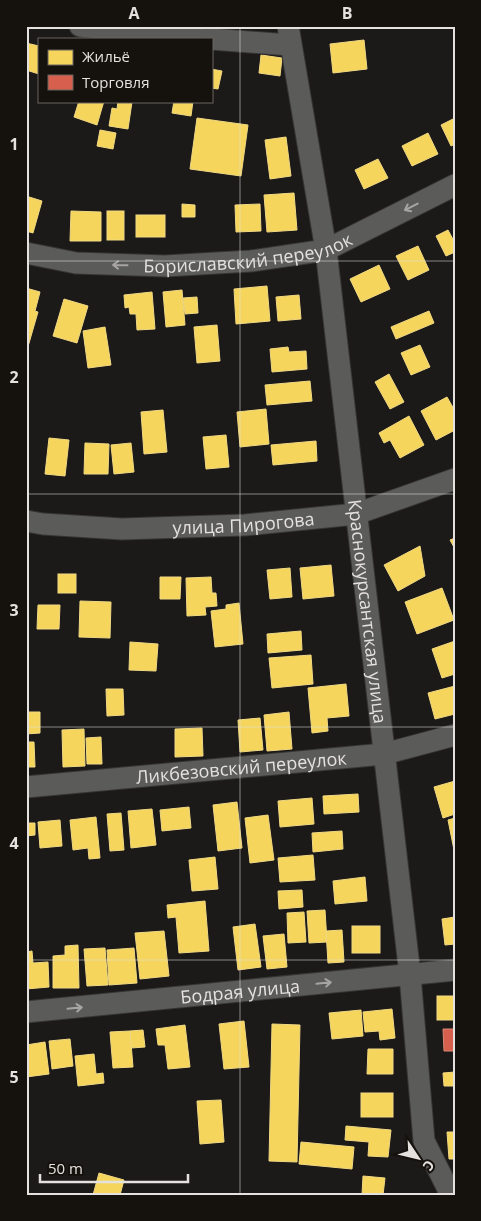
<svg xmlns="http://www.w3.org/2000/svg" width="481" height="1221" font-family="'Open Sans',sans-serif">
<style>
.homes{fill:#f6d55c;stroke:#f1d983}
.shops{fill:#d6604d;stroke:#da8778}
.lines{fill:none;stroke-linecap:round;stroke-linejoin:round}
.minor-casing{stroke:#373635;stroke-width:23}
.minor{stroke:#5b5b59;stroke-width:21}
.oneway{stroke:#a6a5a2}
.grid{fill:none;stroke:#e4e1de;stroke-width:1;stroke-opacity:0.55}
.labels{text-anchor:middle;dominant-baseline:central;stroke-width:5;stroke-linejoin:round;paint-order:stroke}
.street-label{font-size:18px;fill:#e4e1de;stroke:#15110d}
.neatline{fill:none;stroke:#e4e1de;stroke-width:2}
.grid-label{font-size:16px;text-anchor:middle;font-weight:bold;fill:#e4e1de}
</style>
<rect width="100%" height="100%" fill="#1c1a18"/>
<!-- homes -->
<g class="homes">
<polygon points="364,40 367,69 333,73 330,44"/>
<polygon points="26,43 39,46 39,74 26,70"/>
<polygon points="261,55 282,58 280,76 259,73"/>
<polygon points="211,69 222,71 218,89 211,88"/>
<polygon points="79,101 104,101 97,125 74,117"/>
<polygon points="118,101 132,102 128,129 109,126 112,108 117,109"/>
<polygon points="174,101 193,101 191,116 172,113"/>
<polygon points="197,118 248,125 241,176 190,169"/>
<polygon points="455,118 455,144 451,146 441,125"/>
<polygon points="100,130 116,133 113,149 97,146"/>
<polygon points="428,133 438,154 412,166 402,146"/>
<polygon points="286,137 291,176 270,179 265,140"/>
<polygon points="378,159 388,178 364,189 355,170"/>
<polygon points="294,193 297,230 267,232 264,195"/>
<polygon points="26,196 42,201 33,233 26,231"/>
<polygon points="182,204 195,205 195,217 182,217"/>
<polygon points="260,204 261,231 236,232 235,205"/>
<polygon points="71,211 101,212 101,241 70,241"/>
<rect x="107" y="211" width="17" height="29"/>
<rect x="136" y="215" width="29" height="22"/>
<polygon points="448,230 455,243 455,252 446,256 436,236"/>
<polygon points="418,246 429,270 408,280 396,256"/>
<polygon points="379,265 390,289 361,302 350,279"/>
<polygon points="267,286 270,321 236,324 234,289"/>
<polygon points="26,288 40,292 35,311 38,312 27,350"/>
<polygon points="182,290 185,325 166,327 163,292"/>
<polygon points="152,292 155,329 137,330 136,314 130,314 129,307 125,308 124,295"/>
<polygon points="299,295 301,319 278,321 276,297"/>
<polygon points="197,297 198,313 185,314 183,298"/>
<polygon points="64,299 88,306 77,343 53,336"/>
<polygon points="429,311 434,323 396,339 391,327"/>
<polygon points="217,325 220,361 197,363 194,327"/>
<polygon points="105,327 111,365 88,368 83,331"/>
<polygon points="420,345 430,367 411,375 401,353"/>
<polygon points="288,347 289,352 306,351 307,369 272,372 270,349"/>
<polygon points="389,374 404,402 390,409 375,382"/>
<polygon points="310,381 312,401 267,405 265,385"/>
<polygon points="447,397 455,411 455,430 436,440 421,411"/>
<polygon points="266,409 269,444 240,447 237,412"/>
<polygon points="163,410 167,452 144,454 141,412"/>
<polygon points="409,416 424,445 400,458 390,440 384,443 379,433"/>
<polygon points="226,435 229,467 206,469 203,437"/>
<polygon points="49,438 69,440 65,476 45,474"/>
<polygon points="316,441 317,461 273,465 271,445"/>
<polygon points="85,443 109,444 108,474 84,474"/>
<polygon points="131,443 134,472 114,474 111,445"/>
<polygon points="455,538 455,549 450,540"/>
<polygon points="420,546 425,576 398,591 384,565"/>
<polygon points="331,565 334,596 303,599 300,568"/>
<polygon points="290,568 292,597 270,599 267,570"/>
<rect x="58" y="574" width="18" height="19"/>
<polygon points="160,577 181,577 180,599 160,599"/>
<polygon points="211,577 212,593 216,593 217,606 205,607 206,615 187,616 186,578"/>
<polygon points="442,588 454,620 417,634 405,602"/>
<polygon points="80,601 111,602 110,638 79,637"/>
<polygon points="239,603 243,644 215,647 211,611 226,609 226,605"/>
<polygon points="38,605 60,605 59,629 37,629"/>
<polygon points="301,631 302,650 268,653 267,634"/>
<polygon points="455,641 455,674 442,678 432,649"/>
<polygon points="130,642 158,644 156,671 129,670"/>
<polygon points="311,655 313,684 272,688 269,658"/>
<polygon points="346,684 349,716 327,718 328,731 312,733 308,688"/>
<polygon points="455,686 455,714 435,719 428,693"/>
<polygon points="106,689 123,689 124,715 107,716"/>
<polygon points="26,712 40,712 40,733 26,734"/>
<polygon points="289,712 292,749 267,751 264,715"/>
<polygon points="260,718 263,750 240,752 238,720"/>
<polygon points="202,728 203,756 175,757 175,729"/>
<polygon points="84,729 85,766 63,767 62,730"/>
<polygon points="101,737 102,764 87,764 86,738"/>
<polygon points="26,742 34,742 35,767 26,767"/>
<polygon points="455,781 455,814 443,818 434,787"/>
<polygon points="358,794 359,812 324,814 323,796"/>
<polygon points="312,798 314,824 280,827 278,801"/>
<polygon points="237,802 242,848 218,851 213,805"/>
<polygon points="189,807 191,828 162,831 160,810"/>
<polygon points="152,809 156,845 131,848 128,811"/>
<polygon points="121,813 124,850 110,851 107,814"/>
<polygon points="268,815 274,860 250,863 245,818"/>
<polygon points="96,817 100,858 89,859 88,848 73,850 70,820"/>
<polygon points="455,818 455,850 454,850 448,820"/>
<polygon points="60,820 62,846 40,848 38,822"/>
<polygon points="26,823 35,823 35,835 26,836"/>
<polygon points="342,831 343,849 313,852 312,833"/>
<polygon points="313,855 315,880 280,882 278,858"/>
<polygon points="215,857 218,889 192,891 189,860"/>
<polygon points="365,877 367,901 335,904 333,881"/>
<polygon points="302,890 303,907 279,909 278,891"/>
<polygon points="205,901 209,951 179,953 176,917 168,918 167,905"/>
<polygon points="325,910 327,942 309,943 307,911"/>
<polygon points="26,912 28,943 26,943"/>
<polygon points="304,912 306,942 288,943 287,913"/>
<polygon points="455,917 455,944 445,945 442,919"/>
<polygon points="255,924 261,967 238,970 233,927"/>
<rect x="352" y="926" width="28" height="27"/>
<polygon points="342,930 344,962 328,963 326,931"/>
<polygon points="164,931 169,976 140,979 135,933"/>
<polygon points="284,934 287,967 267,969 263,936"/>
<polygon points="78,945 79,988 53,988 53,956 65,955 65,946"/>
<polygon points="105,948 108,985 87,986 84,949"/>
<polygon points="134,948 137,983 109,985 107,950"/>
<polygon points="32,951 33,963 48,962 49,987 26,989 26,952"/>
<rect x="437" y="996" width="18" height="24"/>
<polygon points="392,1009 395,1038 380,1040 379,1031 365,1032 363,1012"/>
<polygon points="361,1010 363,1036 332,1039 329,1013"/>
<polygon points="244,1021 249,1067 224,1069 219,1024"/>
<polygon points="272,1024 300,1025 297,1162 269,1161"/>
<polygon points="185,1025 190,1067 168,1069 165,1045 158,1045 156,1029"/>
<polygon points="143,1030 145,1047 131,1048 130,1031"/>
<polygon points="130,1031 133,1067 113,1068 110,1032"/>
<polygon points="70,1039 73,1066 52,1069 49,1041"/>
<polygon points="45,1042 49,1074 26,1077 26,1045"/>
<polygon points="368,1049 393,1049 393,1074 367,1074"/>
<polygon points="94,1054 96,1074 103,1073 104,1083 78,1086 75,1056"/>
<polygon points="455,1072 455,1086 444,1086 443,1073"/>
<rect x="361" y="1093" width="32" height="24"/>
<polygon points="221,1100 224,1142 200,1144 197,1101"/>
<polygon points="346,1126 391,1130 388,1157 368,1156 369,1142 345,1140"/>
<polygon points="447,1132 455,1132 455,1159 449,1159"/>
<polygon points="301,1142 354,1147 352,1169 299,1164"/>
<polygon points="99,1173 124,1180 120,1195 93,1195"/>
<polygon points="363,1176 385,1178 383,1195 362,1195"/>
</g>
<!-- shops -->
<polygon class="shops" points="443,1029 455,1029 455,1051 444,1051"/>
<g class="lines">
<defs>
<g id="minor">
<polyline points="80,26 203,39"/>
<path id="s1" d="M288 26 326 250 410 975 424 1141 448 1189 449 1195"/>
<polyline points="211,39 290,45"/>
<path id="s2" d="M26 253 76 263 165 266 251 261 326 250 455 185"/>
<path id="s3" d="M26 521 43 524 122 529 245 525 356 514 455 479"/>
<path id="s4" d="M26 787 384 754 455 735"/>
<path id="s5" d="M26 1012 455 970"/>
</g>
</defs>
<!-- minor casing -->
<use href="#minor" class="minor-casing"/>
<!-- minor -->
<use href="#minor" class="minor"/>
</g>
<!-- one-way arrows -->
<defs><path id="oneway-shaft" d="M-6 0H5M1.5-3L5.5 0L1.5 3" fill="none" stroke-width="1.6" stroke-linecap="round" stroke-linejoin="round" transform="scale(1.25)"/></defs>
<g class="oneway">
<use href="#oneway-shaft" transform="translate(411 207) rotate(153)"/>
<use href="#oneway-shaft" transform="translate(120 265) rotate(-179)"/>
<use href="#oneway-shaft" transform="translate(324 983) rotate(-6)"/>
<use href="#oneway-shaft" transform="translate(75 1008) rotate(-6)"/>
</g>
<!-- grid -->
<path class="grid" d="M240 26V1195M26 261H455M26 494H455M26 727H455M26 960H455"/>
<g class="labels">
<!-- street labels -->
<g class="street-label">
<text stroke="none"><textPath href="#s2" startOffset="224">Бориславский переулок</textPath></text>
<text stroke="none"><textPath href="#s3" startOffset="218">улица Пирогова</textPath></text>
<text stroke="none"><textPath href="#s1" startOffset="591">Краснокурсантская улица</textPath></text>
<text stroke="none"><textPath href="#s4" startOffset="216">Ликбезовский переулок</textPath></text>
<text stroke="none"><textPath href="#s5" startOffset="215">Бодрая улица</textPath></text>
</g>
</g>
<!-- border -->
<rect width="481" height="1221" fill="none" stroke="#15110d" stroke-width="55"/>
<!-- legend -->
<rect x="38" y="38" width="175" height="65" fill="#15110d" stroke="#686461"/>
<rect x="48" y="50" width="25" height="15" fill="#f6d55c" stroke="#686461"/>
<text x="82" y="62" font-size="15" fill="#e4e1de">Жильё</text>
<rect x="48" y="75" width="25" height="15" fill="#d6604d" stroke="#686461"/>
<text x="82" y="88" font-size="15" fill="#e4e1de">Торговля</text>
<!-- north arrow -->
<g transform="translate(418 1158) rotate(125)" stroke="#15110d" stroke-width="4" paint-order="stroke">
<path d="M0-4L9 19L0 12L-9 19Z" fill="#e4e1de"/>
<text y="-8" font-size="14" font-weight="bold" text-anchor="middle" fill="#e4e1de">С</text>
</g>
<!-- scale -->
<path d="M40 1174v8h148v-8" fill="none" stroke="#e4e1de" stroke-width="2.5"/>
<text x="48" y="1174" font-size="15" fill="#e4e1de" stroke="#15110d" stroke-width="4" paint-order="stroke">50 m</text>
<rect x="28" y="28" width="426" height="1166" class="neatline"/>
<g class="grid-label">
<text x="134" y="19">A</text>
<text x="347" y="19">B</text>
<text x="14" y="150">1</text>
<text x="14" y="383">2</text>
<text x="14" y="616">3</text>
<text x="14" y="849">4</text>
<text x="14" y="1083">5</text>
</g>
</svg>
